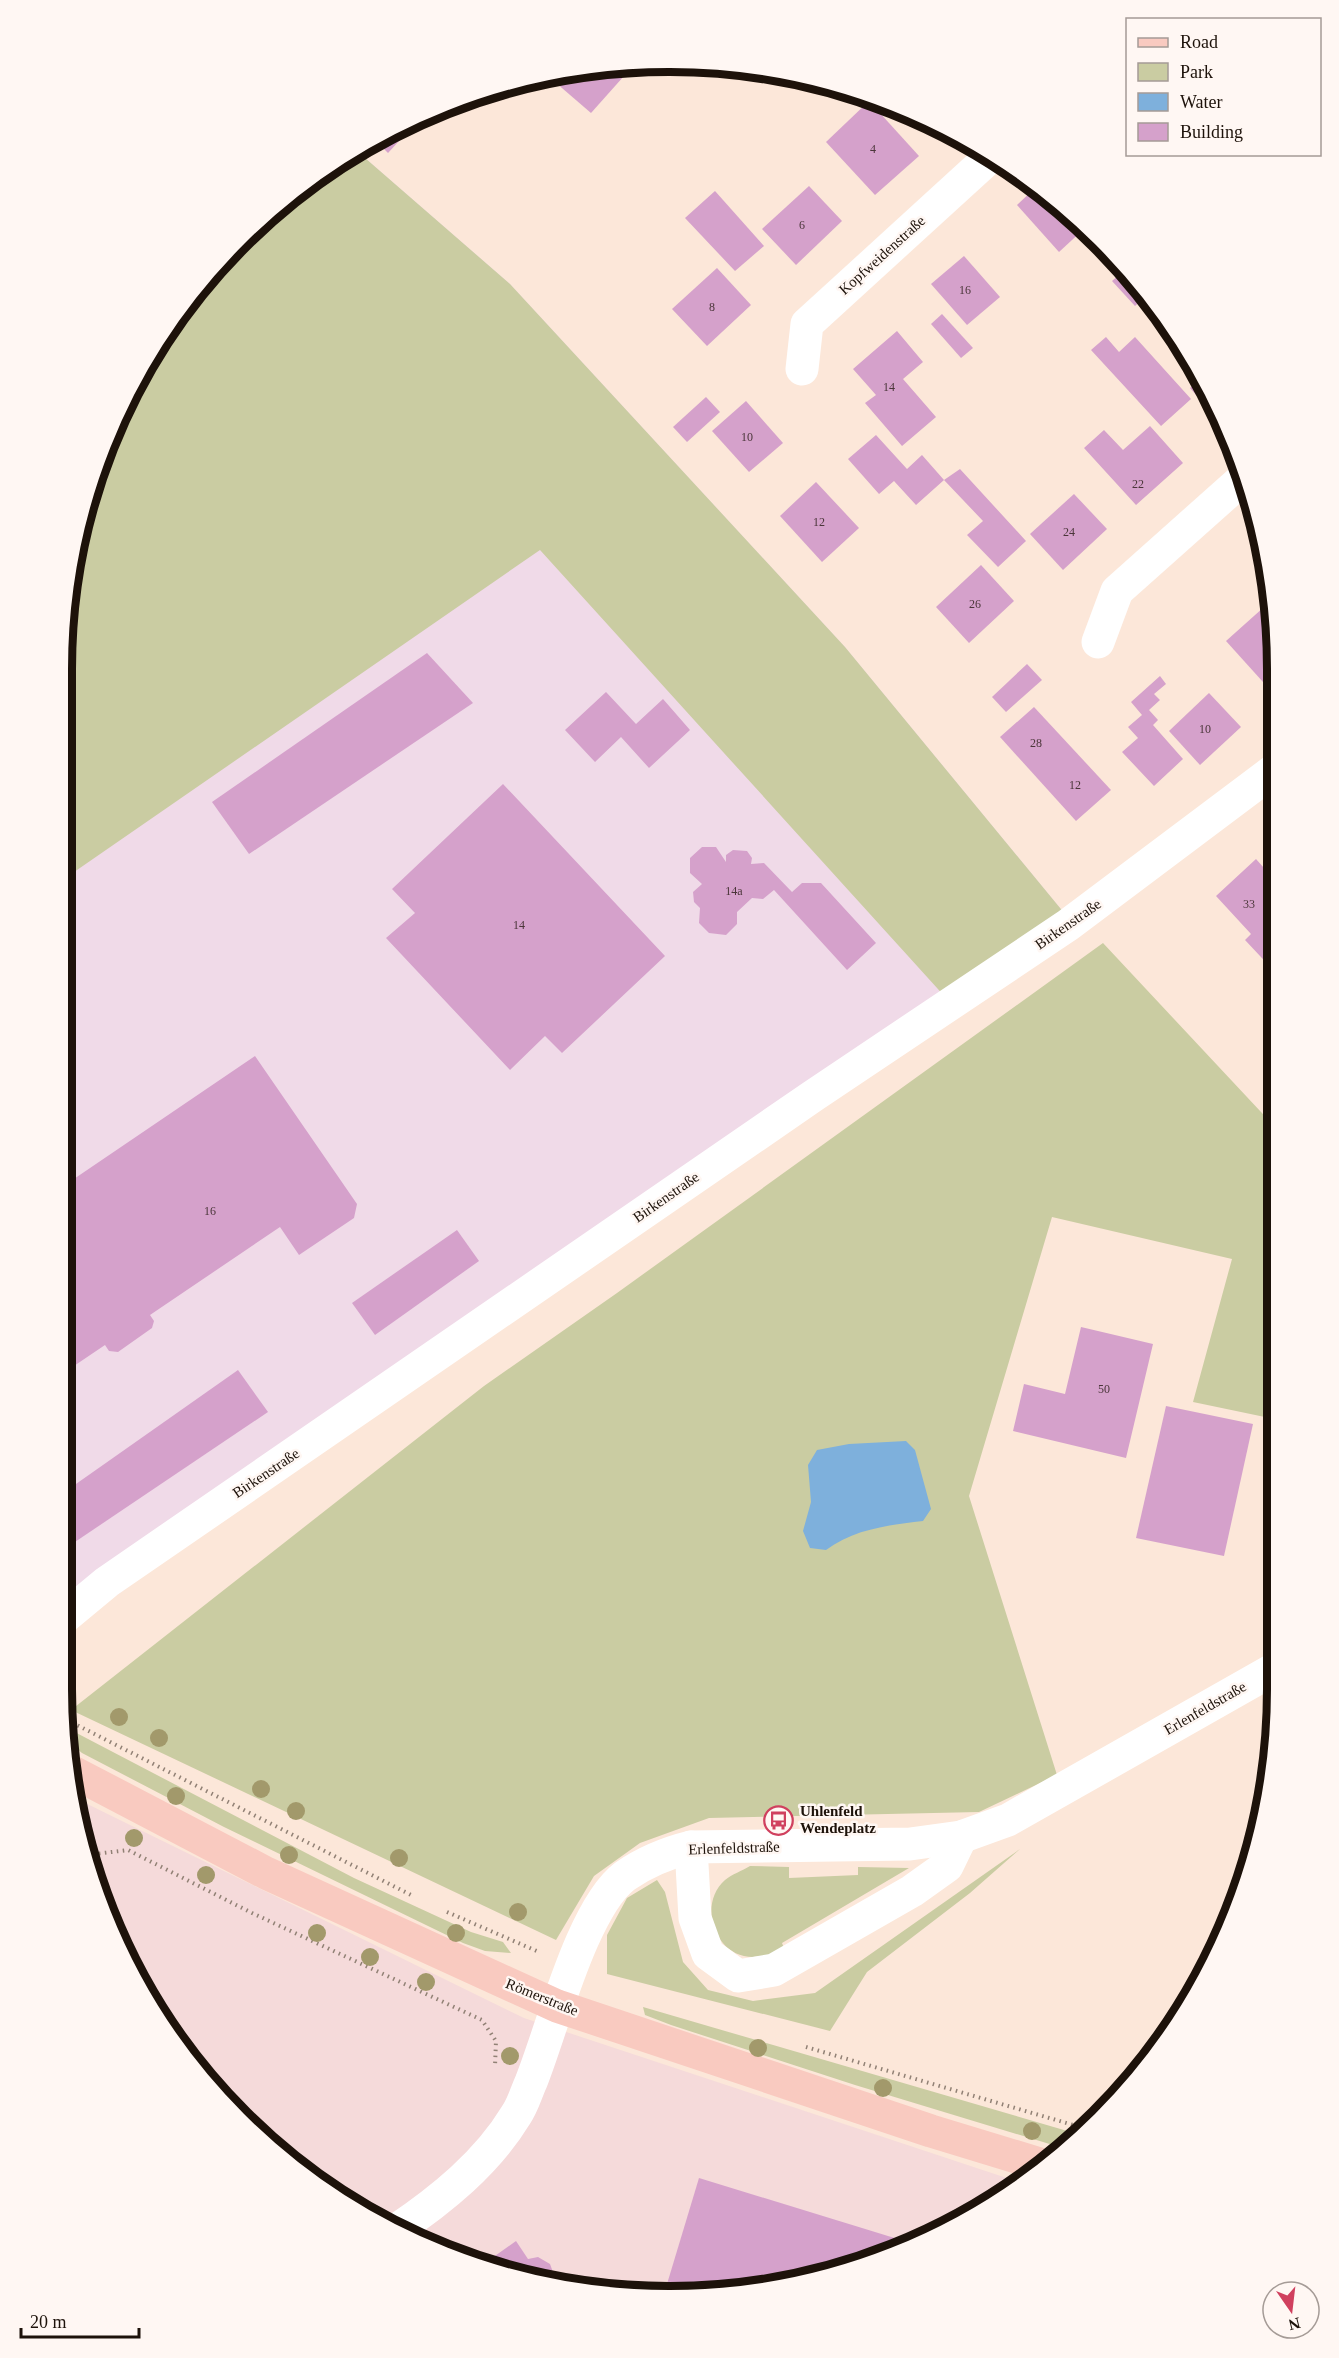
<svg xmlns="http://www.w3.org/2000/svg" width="1339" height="2358" font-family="Georgia,serif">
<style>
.commercial{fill:#f0dae8}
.industrial{fill:#f5dada}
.green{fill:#cacca2}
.water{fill:#7eb0dc}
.building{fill:#d5a1cb}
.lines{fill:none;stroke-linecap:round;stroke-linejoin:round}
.path{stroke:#918175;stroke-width:4;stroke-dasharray:1.5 4.5;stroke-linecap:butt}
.minor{stroke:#fff;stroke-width:33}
.major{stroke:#f9cac0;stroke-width:33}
.tree{fill:#a2996b}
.labels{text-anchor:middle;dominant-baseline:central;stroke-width:5;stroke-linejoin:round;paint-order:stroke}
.number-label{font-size:12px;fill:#4b363a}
.street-label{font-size:15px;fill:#1d120a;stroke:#fff7f3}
.poi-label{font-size:15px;font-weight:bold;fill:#1d120a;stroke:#fff7f3;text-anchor:start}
.rim{fill:none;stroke:#1d120a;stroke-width:8}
</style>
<rect width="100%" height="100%" fill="#fce7d9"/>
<!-- commercial -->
<polygon class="commercial" points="357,151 510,284 845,647 1065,914 616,1232 66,1632 63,630 94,474 143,365 213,268 300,187"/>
<!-- industrial -->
<polygon class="industrial" points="73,1797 524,2018 1019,2182 974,2215 902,2250 788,2285 709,2295 590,2291 512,2276 401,2234 331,2194 240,2119 187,2058 124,1958 94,1884"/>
<!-- green -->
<g class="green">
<polygon points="357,151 510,284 845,647 1065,914 947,999 540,550 64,879 63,630 94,474 143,365 213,268 300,187"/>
<polygon points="1103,943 1274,1126 1275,1419 1193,1402 1232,1259 1052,1217 969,1496 1057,1775 979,1812 709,1818 640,1843 594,1876 556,1940 71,1710 484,1386 617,1293"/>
<polygon points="67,1728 354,1878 471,1932 503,1942 511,1953 485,1951 463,1943 224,1827 82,1753 69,1742"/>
<polygon points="1020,1849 970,1893 867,1972 830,2031 607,1974 607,1935 627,1898 657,1880 665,1892 683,1962 708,1990 753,2001 815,1993"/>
<path d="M750 1866 789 1867V1878L858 1875V1867L909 1868 782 1943 785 1951C775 1953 763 1957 753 1957 715 1957 697 1905 725 1880 732 1874 742 1871 750 1866Z"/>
<polygon points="643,2007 1081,2135 1066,2149 855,2085 671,2025 645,2015"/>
</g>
<!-- water -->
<path class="water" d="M906 1441 915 1450 931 1509 923 1521C889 1525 854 1529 826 1550L810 1548 803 1531 811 1502 808 1465 817 1450 849 1444Z"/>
<!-- building -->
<g class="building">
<polygon points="613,66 624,76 591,113 548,76"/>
<polygon points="521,81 503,100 492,90 512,82"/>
<polygon points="869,101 919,156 875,195 826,142"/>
<polygon points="889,105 909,114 903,120"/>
<polygon points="422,116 388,153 375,140 401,124"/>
<polygon points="809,186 842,221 796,265 762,229"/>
<polygon points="1034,189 1085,228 1059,252 1017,205"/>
<polygon points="715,191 764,246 735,271 685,218"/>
<polygon points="964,256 1000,297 967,325 931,284"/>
<polygon points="717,268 751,305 707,346 672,309"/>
<polygon points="1125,270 1146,296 1135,306 1112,281"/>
<polygon points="942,314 973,348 961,358 931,324"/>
<polygon points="897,331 923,362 903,379 936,417 902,446 865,403 876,395 853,369"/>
<polygon points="1106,337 1119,352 1135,337 1191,399 1161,426 1091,350"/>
<polygon points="1199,381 1218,419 1218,420 1190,388"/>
<polygon points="706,397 720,412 687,442 673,427"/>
<polygon points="746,401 783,443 749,472 712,431"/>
<polygon points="1150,426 1183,463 1136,505 1084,448 1104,430 1123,450"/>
<polygon points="876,435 907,469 922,455 944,480 916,505 894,481 879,494 848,459"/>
<polygon points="960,469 1026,541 998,567 967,535 983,521 944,480"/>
<polygon points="816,482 859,528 822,562 780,516"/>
<polygon points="1074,494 1107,529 1063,570 1030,534"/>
<polygon points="981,565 1014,601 969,643 936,607"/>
<polygon points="1264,607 1272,617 1273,693 1226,641"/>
<polygon points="427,653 473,703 249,854 212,802"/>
<polygon points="1027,664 1042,680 1006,712 992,697"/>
<polygon points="1160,676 1166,684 1154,694 1160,700 1149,710 1158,720 1153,725 1183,759 1154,786 1122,752 1138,738 1128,727 1142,715 1131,702"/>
<polygon points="606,692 636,724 663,699 690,730 649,768 621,737 595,762 565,730"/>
<polygon points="1209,693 1241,727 1200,765 1169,731"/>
<polygon points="1034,707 1111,790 1076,821 1000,737"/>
<polygon points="503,784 665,956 562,1053 545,1036 510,1070 386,938 415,913 392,889"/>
<polygon points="702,847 716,847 726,862 726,855 733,850 747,851 752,858 751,864 764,863 792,892 802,883 821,883 876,943 847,970 774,890 763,899 752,898 737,912 737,924 726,935 709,933 699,923 700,908 694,902 693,892 702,884 690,873 690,858"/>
<polygon points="1256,859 1273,878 1274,971 1245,940 1251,934 1216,896"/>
<polygon points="255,1056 357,1204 354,1218 299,1255 280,1227 150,1315 154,1321 152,1328 118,1352 109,1351 105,1345 65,1372 65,1185"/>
<polygon points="457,1230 479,1261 375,1335 352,1303"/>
<polygon points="1081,1327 1153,1344 1126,1458 1013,1431 1024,1384 1065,1394"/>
<polygon points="238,1370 268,1412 66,1548 66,1491"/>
<polygon points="1166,1406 1253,1424 1224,1556 1136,1538"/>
<polygon points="699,2178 914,2244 788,2285 709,2295 664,2294"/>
<polygon points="516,2241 528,2259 538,2257 550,2264 554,2275 550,2283 512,2276 482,2265"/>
</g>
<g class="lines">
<!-- path -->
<g class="path">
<polyline points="67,1720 413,1896"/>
<polyline points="87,1855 128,1850 252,1913 482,2020 496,2041 495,2066"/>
<polyline points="447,1912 539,1952"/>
<polyline points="806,2047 1087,2129"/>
</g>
<!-- minor -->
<g class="minor">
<polyline points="802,369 807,324 991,156"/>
<polyline points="1098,642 1117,591 1246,476"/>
<polyline points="66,1616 107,1582 813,1096 1068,925 1273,771"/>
<polyline points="691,1847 695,1918 708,1954 738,1976 774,1970 912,1891 947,1866 961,1837"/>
<path d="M395 2231C441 2200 487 2163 516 2115 523 2105 526 2093 531 2082 552 2030 582 1908 625 1876 645 1862 667 1853 691 1847L910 1844 961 1837 1008 1820 1276 1668"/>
</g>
<!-- major -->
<polyline class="major" points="67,1769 266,1873 557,2006 931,2131 1043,2165"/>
</g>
<!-- trees -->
<g class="tree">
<circle cx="119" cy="1717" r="9"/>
<circle cx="159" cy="1738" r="9"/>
<circle cx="261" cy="1789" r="9"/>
<circle cx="176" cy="1796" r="9"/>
<circle cx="296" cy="1811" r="9"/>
<circle cx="134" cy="1838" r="9"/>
<circle cx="289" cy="1855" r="9"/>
<circle cx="399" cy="1858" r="9"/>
<circle cx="206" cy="1875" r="9"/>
<circle cx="518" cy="1912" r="9"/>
<circle cx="317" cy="1933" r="9"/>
<circle cx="456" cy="1933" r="9"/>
<circle cx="370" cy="1957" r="9"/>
<circle cx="426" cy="1982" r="9"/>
<circle cx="758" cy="2048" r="9"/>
<circle cx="510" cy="2056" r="9"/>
<circle cx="883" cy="2088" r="9"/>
<circle cx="1032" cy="2131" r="9"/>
</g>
<!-- icons -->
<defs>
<symbol id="bus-ring" viewBox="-11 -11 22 22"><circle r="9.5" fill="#fff7f3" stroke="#d0405e" stroke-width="1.5"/><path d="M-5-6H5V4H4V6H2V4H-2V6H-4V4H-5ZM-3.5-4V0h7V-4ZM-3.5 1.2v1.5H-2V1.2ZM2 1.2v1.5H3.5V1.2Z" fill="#d0405e"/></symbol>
</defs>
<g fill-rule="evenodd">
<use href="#bus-ring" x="762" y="1804" width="33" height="33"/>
</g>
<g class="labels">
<!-- number labels -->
<g class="number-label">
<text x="873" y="149">4</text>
<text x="802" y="225">6</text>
<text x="965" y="290">16</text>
<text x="712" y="307">8</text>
<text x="889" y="387">14</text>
<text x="747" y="437">10</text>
<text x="1138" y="484">22</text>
<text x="819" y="522">12</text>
<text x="1069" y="532">24</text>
<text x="975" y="604">26</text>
<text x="1205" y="729">10</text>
<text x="1036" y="743">28</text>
<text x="1075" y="785">12</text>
<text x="734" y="891">14a</text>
<text x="1249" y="904">33</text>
<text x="519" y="925">14</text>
<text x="210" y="1211">16</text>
<text x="1104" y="1389">50</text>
</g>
<!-- street labels -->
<g class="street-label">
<text transform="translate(882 255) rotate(-42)">Kopfweidenstraße</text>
<text transform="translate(1068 924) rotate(-35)">Birkenstraße</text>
<text transform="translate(666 1197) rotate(-35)">Birkenstraße</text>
<text transform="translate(266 1473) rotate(-34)">Birkenstraße</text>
<text transform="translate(1205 1708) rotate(-30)">Erlenfeldstraße</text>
<text transform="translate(734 1848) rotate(-2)">Erlenfeldstraße</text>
<text transform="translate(542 1997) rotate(22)">Römerstraße</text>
</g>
<!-- poi labels -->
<g class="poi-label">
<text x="800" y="1811">Uhlenfeld<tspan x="800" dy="17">Wendeplatz</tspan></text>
</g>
</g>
<!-- crop -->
<path d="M0 0H1339V2358H0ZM669 72H670A597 597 0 0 1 1267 669V1689A597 597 0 0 1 670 2286H669A597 597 0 0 1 72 1689V669A597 597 0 0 1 669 72Z" fill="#fff7f3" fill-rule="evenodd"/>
<path class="rim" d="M669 72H670A597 597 0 0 1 1267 669V1689A597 597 0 0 1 670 2286H669A597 597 0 0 1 72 1689V669A597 597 0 0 1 669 72Z"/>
<!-- legend -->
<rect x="1126" y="18" width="195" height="138" fill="#fff7f3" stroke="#a59b96" stroke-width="1.5"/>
<rect x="1138" y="38" width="30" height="9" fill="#f9cac0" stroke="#a59b96" stroke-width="1.5"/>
<text x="1180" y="48" font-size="18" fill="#1d120a">Road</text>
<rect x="1138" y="63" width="30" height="18" fill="#cacca2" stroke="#a59b96" stroke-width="1.5"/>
<text x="1180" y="78" font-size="18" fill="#1d120a">Park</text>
<rect x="1138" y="93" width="30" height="18" fill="#7eb0dc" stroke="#a59b96" stroke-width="1.5"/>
<text x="1180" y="108" font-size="18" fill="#1d120a">Water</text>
<rect x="1138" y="123" width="30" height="18" fill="#d5a1cb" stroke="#a59b96" stroke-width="1.5"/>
<text x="1180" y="138" font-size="18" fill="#1d120a">Building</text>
<!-- north arrow -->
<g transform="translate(1291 2310) rotate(166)"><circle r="28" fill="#fff7f3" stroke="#a59b96" stroke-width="1.5"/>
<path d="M0-4.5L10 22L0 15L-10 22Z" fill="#d0405e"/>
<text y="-9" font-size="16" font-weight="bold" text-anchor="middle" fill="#1d120a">N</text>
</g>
<!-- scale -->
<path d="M21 2328v9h118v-9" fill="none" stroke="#1d120a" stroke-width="3"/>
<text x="30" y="2328" font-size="18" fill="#1d120a" stroke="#fff7f3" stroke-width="4.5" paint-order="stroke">20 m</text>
</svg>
